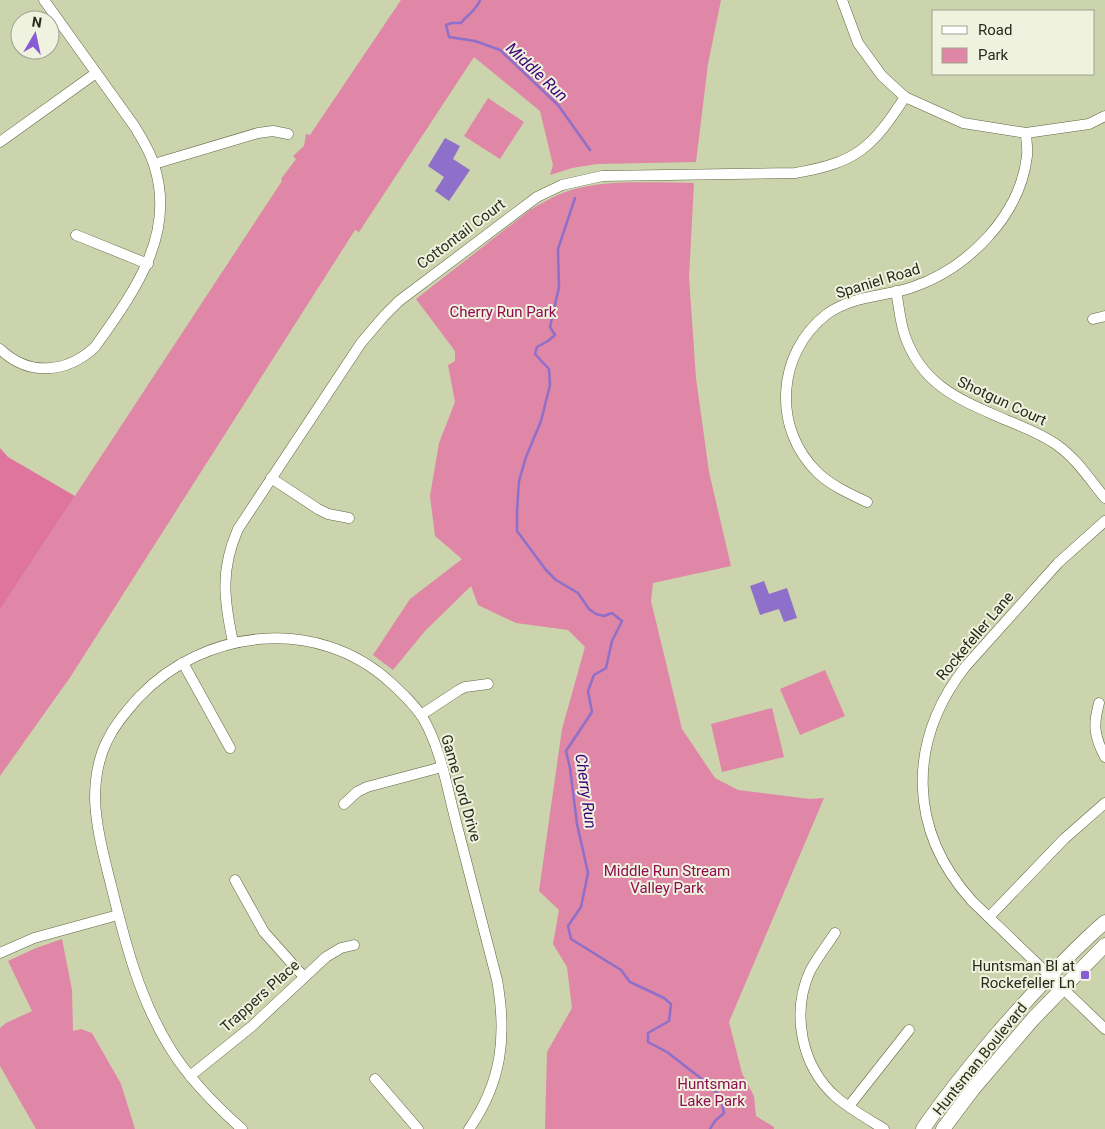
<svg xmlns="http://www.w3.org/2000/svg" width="1105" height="1129" font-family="Roboto,sans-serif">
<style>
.green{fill:#e086a6}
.forest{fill:#df759c}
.water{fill:#8e6fca}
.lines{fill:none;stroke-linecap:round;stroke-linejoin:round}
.stream{stroke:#8e6fca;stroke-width:2.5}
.street-casing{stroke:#5f6742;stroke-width:11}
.secondary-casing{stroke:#5f6742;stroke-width:15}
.street{stroke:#fff;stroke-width:10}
.secondary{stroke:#fff;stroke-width:14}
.poi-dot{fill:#895bd4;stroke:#eef2de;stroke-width:2}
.labels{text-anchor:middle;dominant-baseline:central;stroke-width:4;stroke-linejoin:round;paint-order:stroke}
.street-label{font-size:15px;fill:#272b1b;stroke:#eef2de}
.park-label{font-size:15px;fill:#900d50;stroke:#eef2de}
.poi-label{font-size:15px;fill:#272b1b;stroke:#eef2de;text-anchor:end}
.water-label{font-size:16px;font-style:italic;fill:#3e0077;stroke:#eef2de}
</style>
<rect width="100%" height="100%" fill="#cbd4ac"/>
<!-- green -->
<g class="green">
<polygon points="401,0 721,0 708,64 696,162 597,164 572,168 550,175 553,165 540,111 474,57 359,232 355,230 71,676 0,776 0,610 282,181 281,179 296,159 293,156 304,146 306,134 310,135"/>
<polygon points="488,98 524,122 500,159 464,136"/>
<path d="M694 183 689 277 696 378 709 472 731 566 653 583 651 601 682 729 715 778 738 790 810 799 824 798 729 1022 742 1073 754 1096 756 1116 774 1127V1129H545L547 1052 572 1008 567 967 553 944 559 910 539 891 562 729 585 647 568 630 516 623 478 605 471 586 425 631 393 670 373 655 410 599 462 559 435 536 430 496 439 443 455 402 448 365 455 361V351L416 299 530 210C542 203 554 196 568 191 605 179 655 183 694 183Z"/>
<polygon points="825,670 845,716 800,735 780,689"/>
<polygon points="772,708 784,757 722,772 711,724"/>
<polygon points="62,939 72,990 73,1031 81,1029 92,1033 121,1084 135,1129 36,1129 0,1066 0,1028 6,1023 32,1011 8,961 36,948"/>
</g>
<!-- forest -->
<polygon class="forest" points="0,448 8,457 75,496 0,610"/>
<!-- water -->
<g class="water">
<polygon points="445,138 460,146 453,159 470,170 449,201 435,191 444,177 428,166"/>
<polygon points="764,581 769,594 787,588 797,618 784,622 779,609 760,615 750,586"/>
</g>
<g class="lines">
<!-- stream -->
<g class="stream">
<path d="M480 0C477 10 467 15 461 23H452L446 25 449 37 475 41 500 50 558 105 590 150"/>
<polyline points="575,198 558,249 559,287 550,327 555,335 548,341 537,347 535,354 549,369 550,385 541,421 526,457 519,481 517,511 517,531 546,570 556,580 578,593 589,609 596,614 604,616 612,613 622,621 612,641 606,668 594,675 588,691 592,712 566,751 570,768 577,824 588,873 581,907 568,926 571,939 621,970 630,982 664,998 671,1004 669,1021 648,1033 648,1042 667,1052 703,1080 721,1097 724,1113 715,1121 710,1129"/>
</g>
<defs>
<g id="street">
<polyline points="842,0 858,43 882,76 905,97 963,123 1026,133 1089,124 1105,116"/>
<polyline points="0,142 96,73"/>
<polyline points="154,164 258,133 273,131 288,134"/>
<polyline points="76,235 148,264"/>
<path d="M896 291C899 306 900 322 905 336 923 387 961 400 1006 420 1023 427 1042 434 1057 445 1077 459 1090 480 1105 498"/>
<polyline points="1093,319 1105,316"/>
<path d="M0 349C29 377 67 373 95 347 133 293 177 235 154 165 150 151 142 139 135 127L44 0"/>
<polyline points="271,478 318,509 328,514 349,518"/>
<path d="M867 502C850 494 832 486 818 473 772 429 776 353 827 314 853 295 885 297 913 287 968 268 1020 216 1027 156 1028 148 1026 140 1026 133"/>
<path d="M1105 521 1058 563 965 667C907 742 908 830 972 901L1105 1029"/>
<path d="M233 642C224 600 220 570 238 529L361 343 384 316 399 301 537 197 562 185 602 176 795 173C856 163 872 148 905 97"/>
<polyline points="183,663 230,748"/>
<path d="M1099 703C1093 725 1094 736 1105 757"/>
<polyline points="421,715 459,690 465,687 488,684"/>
<polyline points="344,804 357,792 367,787 442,767"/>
<polyline points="235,880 264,932 304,977"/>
<polyline points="989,917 1064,839 1105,803"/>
<path d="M835 933C827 945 817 958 810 971 791 1013 801 1066 836 1097 850 1109 868 1119 884 1129"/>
<polyline points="0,953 34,938 118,915"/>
<polyline points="190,1076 251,1027 326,957 341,948 354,945"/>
<polyline points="375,1079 418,1129"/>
<polyline points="849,1106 909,1030"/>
<path d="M242 1129C215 1105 189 1079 170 1048 139 998 125 942 111 885 104 857 96 828 95 799 95 779 98 759 107 741 115 724 127 711 139 697 205 628 317 616 390 682 402 693 414 704 423 718 441 749 447 788 456 822 470 874 483 927 497 980 507 1036 502 1082 469 1129"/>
</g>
<g id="secondary">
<path d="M923 1129C945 1096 970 1066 996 1035 1030 996 1066 956 1105 922"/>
<polyline points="943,1129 973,1089 1033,1019 1105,945"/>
</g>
</defs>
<!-- street casing -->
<use href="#street" class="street-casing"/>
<!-- secondary casing -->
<use href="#secondary" class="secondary-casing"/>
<!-- street -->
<use href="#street" class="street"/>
<!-- secondary -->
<use href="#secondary" class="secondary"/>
</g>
<!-- markers -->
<rect class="poi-dot" x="1080" y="970" width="10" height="10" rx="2.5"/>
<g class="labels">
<!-- street labels -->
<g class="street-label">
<text transform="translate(461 234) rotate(-37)">Cottontail Court</text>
<text transform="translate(878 281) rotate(-17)">Spaniel Road</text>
<text transform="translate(1002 401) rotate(25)">Shotgun Court</text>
<text transform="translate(975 636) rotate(-50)">Rockefeller Lane</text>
<text transform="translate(461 788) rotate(74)">Game Lord Drive</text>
<text transform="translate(260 996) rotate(-42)">Trappers Place</text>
<text transform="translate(980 1059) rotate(-51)">Huntsman Boulevard</text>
</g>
<!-- park labels -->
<g class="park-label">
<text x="503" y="312">Cherry Run Park</text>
<text x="667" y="871">Middle Run Stream<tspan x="667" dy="17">Valley Park</tspan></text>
<text x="712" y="1084">Huntsman<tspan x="712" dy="17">Lake Park</tspan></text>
</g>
<!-- poi labels -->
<g class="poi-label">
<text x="1075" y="966">Huntsman Bl at<tspan x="1075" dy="17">Rockefeller Ln</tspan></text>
</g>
<!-- water labels -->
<g class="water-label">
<text transform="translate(537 72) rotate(43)">Middle Run</text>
<text transform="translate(586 791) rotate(82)">Cherry Run</text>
</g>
</g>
<!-- legend -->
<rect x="932" y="10" width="162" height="65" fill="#eef2de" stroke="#9ea290"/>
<rect x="942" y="26" width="25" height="8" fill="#ffffff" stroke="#9ea290"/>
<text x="978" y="35" font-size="15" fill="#272b1b">Road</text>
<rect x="942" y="48" width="25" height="15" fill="#e086a6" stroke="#9ea290"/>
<text x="978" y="60" font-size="15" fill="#272b1b">Park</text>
<!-- north arrow -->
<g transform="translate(35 35) rotate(9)"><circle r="24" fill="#eef2de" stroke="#9ea290"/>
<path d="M0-4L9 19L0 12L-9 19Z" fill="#895bd4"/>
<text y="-8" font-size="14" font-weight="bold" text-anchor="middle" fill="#272b1b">N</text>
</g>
</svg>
